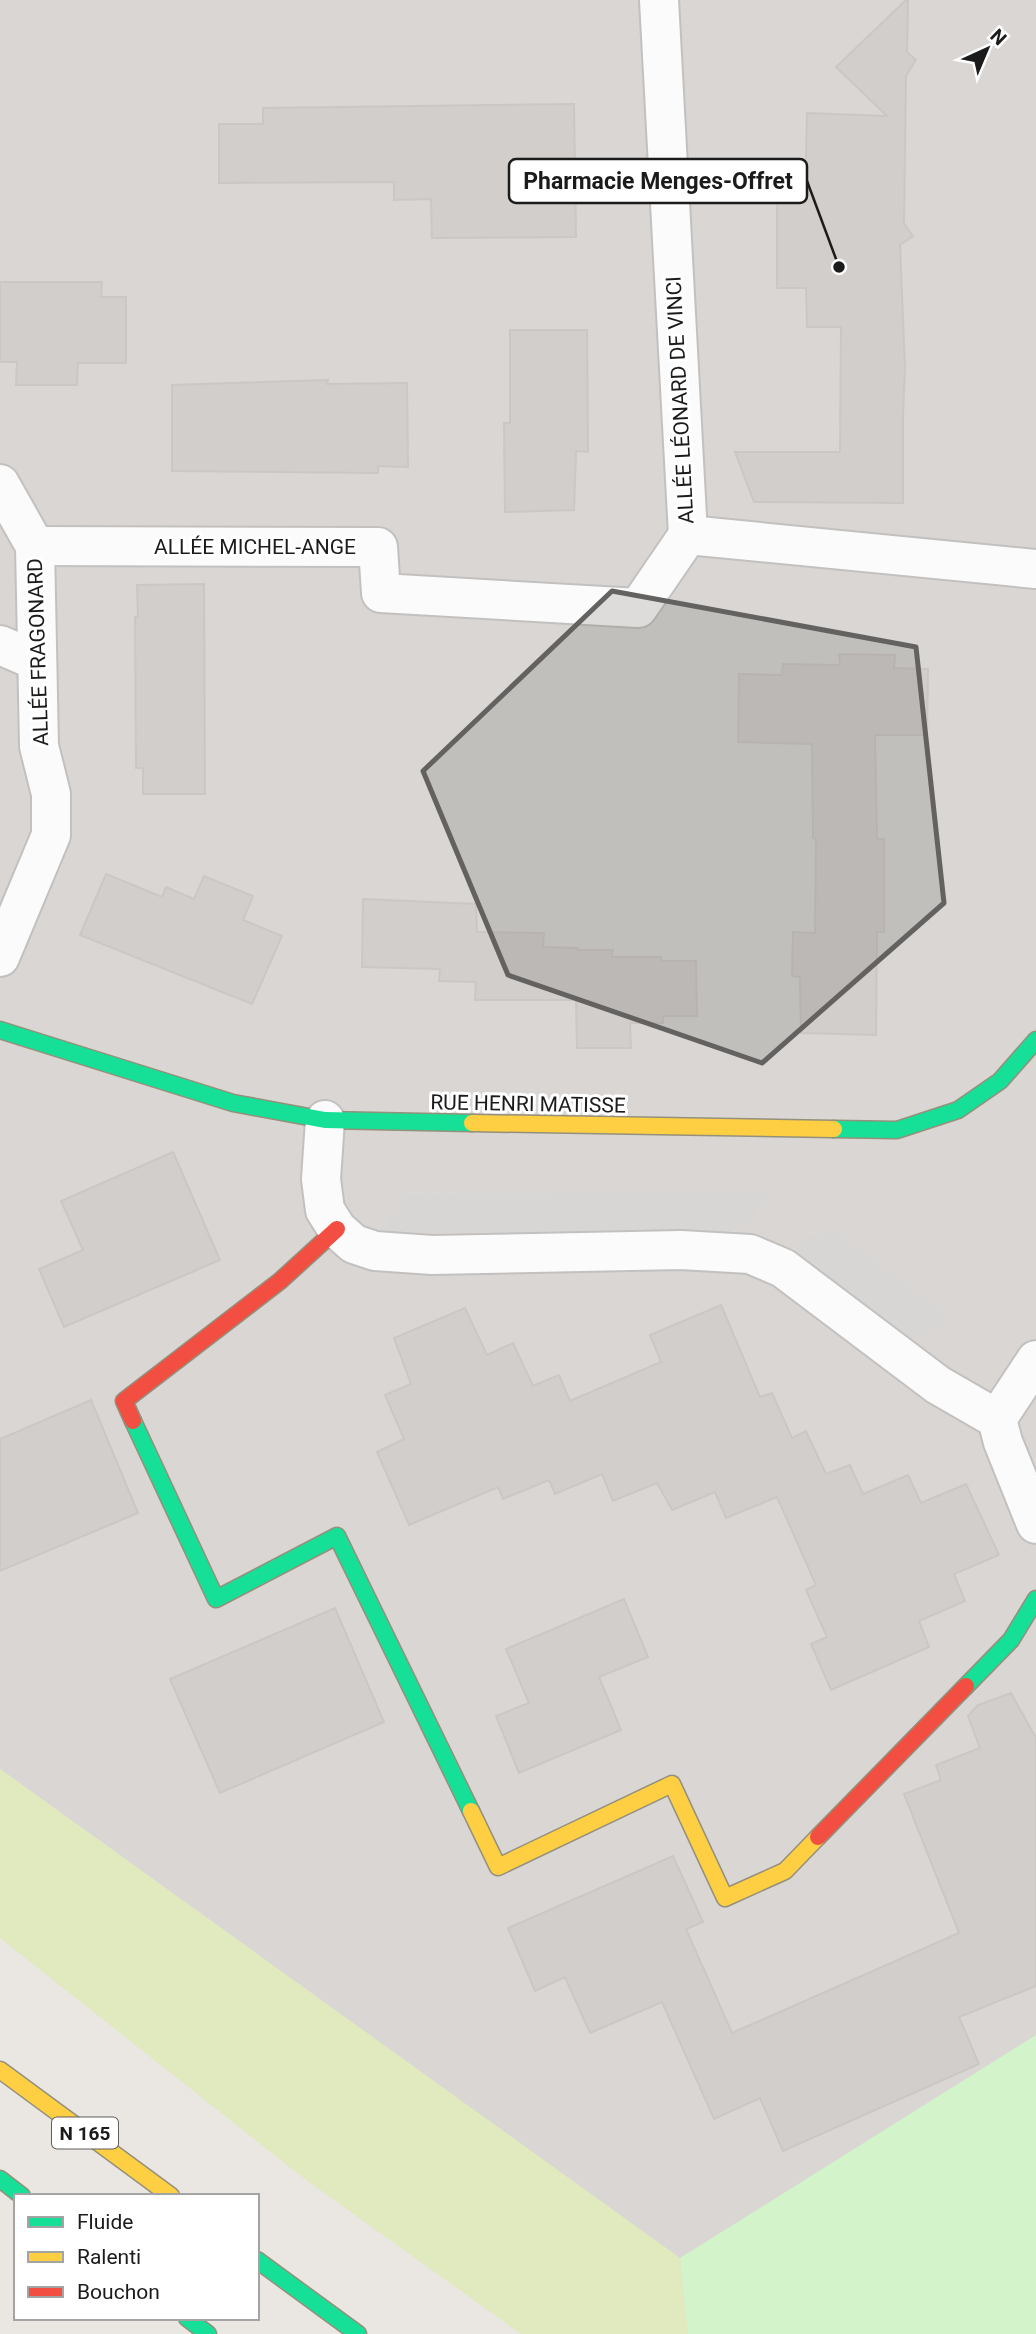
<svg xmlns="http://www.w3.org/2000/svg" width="1036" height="2334" font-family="Roboto,sans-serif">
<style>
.residential{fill:#d9d6d4}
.religious{fill:#d8d6d4}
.grass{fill:#e0eabe}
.park{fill:#d3f3ca}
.building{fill:#d2cecb;stroke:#cdc7c4;stroke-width:2}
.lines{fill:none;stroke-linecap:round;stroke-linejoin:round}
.street-casing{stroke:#c2c1bf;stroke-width:42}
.fast-casing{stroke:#94907b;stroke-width:19}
.slow-casing{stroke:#94907b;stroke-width:19}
.jam-casing{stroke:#94907b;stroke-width:19}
.street{stroke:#fcfbfb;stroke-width:38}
.fast{stroke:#16e098;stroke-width:16}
.slow{stroke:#ffcf43;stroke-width:16}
.jam{stroke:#f24e42;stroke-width:16}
.marked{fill:#636261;fill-opacity:0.2;stroke:#636261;stroke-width:5;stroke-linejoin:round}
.labels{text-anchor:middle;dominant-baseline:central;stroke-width:6;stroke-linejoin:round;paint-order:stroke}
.shield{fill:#fff;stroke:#5f5f5f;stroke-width:2}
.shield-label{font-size:19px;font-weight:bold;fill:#1b1b1b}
.street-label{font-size:21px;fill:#1b1b1b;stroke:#fff}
.leader{fill:none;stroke:#1b1b1b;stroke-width:2.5}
.callout-dot{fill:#1b1b1b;stroke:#fff;stroke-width:2.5}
.callout{fill:#fff;stroke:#1b1b1b;stroke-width:2.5}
.callout-label{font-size:23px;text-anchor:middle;font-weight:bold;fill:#1b1b1b}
</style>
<rect width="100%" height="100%" fill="#eae6e2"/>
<!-- residential -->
<polygon class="residential" points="0,0 1036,0 1036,2334 688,2334 679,2258 0,1769"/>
<!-- religious -->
<g class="religious">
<polygon points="770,1192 744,1230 384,1232 403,1195"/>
<polygon points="834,1230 954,1319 913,1340 790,1245"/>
</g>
<!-- grass -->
<polygon class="grass" points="0,1769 680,2258 688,2334 521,2334 302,2177 0,1938"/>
<!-- park -->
<polygon class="park" points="1036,2035 1036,2334 688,2334 680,2258"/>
<!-- building -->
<g class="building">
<polygon points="906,0 908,0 907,52 916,60 906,76 904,224 913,236 900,245 905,368 903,415 903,503 754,502 735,452 840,452 841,327 807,327 806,288 777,288 777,200 805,200 807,113 887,116 836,67"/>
<polygon points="574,104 576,237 432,238 431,199 394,200 394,182 219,183 219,124 263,124 263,108"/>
<polygon points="0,282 102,282 101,297 126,297 126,363 78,363 77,385 16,385 17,362 0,362"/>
<polygon points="510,330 587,330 588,452 576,451 574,510 505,512 504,423 510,423"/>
<polygon points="328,380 327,384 407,383 408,467 378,466 378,473 172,471 172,385"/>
<polygon points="204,584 205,794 143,794 143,768 136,768 135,617 138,617 137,585"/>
<polygon points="839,654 895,655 894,668 928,669 927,735 875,735 877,839 884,839 884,932 877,932 876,1035 801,1033 800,977 792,976 793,932 815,933 816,839 813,838 812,744 738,742 739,674 782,675 783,664 840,665"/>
<polygon points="106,874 162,897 166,887 194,899 204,876 253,896 243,920 282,936 252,1004 80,935"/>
<polygon points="363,899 476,904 477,932 544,933 543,947 578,948 578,950 613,950 612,957 661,957 662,961 696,961 697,1016 663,1016 663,1023 630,1023 631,1048 577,1048 576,1000 475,1000 476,982 439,981 440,969 362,967"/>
<polygon points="173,1152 220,1260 64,1327 39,1269 83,1250 61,1201"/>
<polygon points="721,1305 760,1397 772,1393 792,1438 806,1431 826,1474 850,1465 863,1494 908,1475 921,1503 966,1484 999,1555 954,1574 965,1601 919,1621 929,1647 831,1690 811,1644 827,1637 806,1590 816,1585 777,1497 726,1518 715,1492 672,1510 657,1483 613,1501 602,1474 555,1494 549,1480 503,1499 498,1487 409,1525 377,1452 404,1439 385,1395 411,1384 394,1338 465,1308 487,1355 513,1343 533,1386 559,1375 570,1401 661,1362 650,1335"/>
<polygon points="91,1400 138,1513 0,1571 0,1439"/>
<polygon points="624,1599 648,1657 599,1677 621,1730 519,1773 496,1716 529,1703 506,1649"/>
<polygon points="335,1608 384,1722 220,1793 170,1679"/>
<polygon points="1011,1693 1036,1738 1036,1986 959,2017 979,2064 783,2151 760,2098 714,2119 662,2002 590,2033 565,1977 535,1991 508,1928 673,1856 703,1922 686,1929 732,2033 959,1933 904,1794 941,1780 936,1765 980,1748 968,1716 978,1705"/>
</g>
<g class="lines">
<defs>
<g id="street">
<polyline points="659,0 688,535"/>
<polyline points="0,484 35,546 39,746 51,794 51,835 0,957"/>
<polyline points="688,535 1036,569"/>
<polyline points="35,546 378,547 381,593 638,608 688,535"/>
<polyline points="0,645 37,661"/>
<polyline points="325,1120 321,1179 325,1210 337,1229 354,1244 375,1251 432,1255 681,1250 750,1254 783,1268 938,1385 997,1419 1003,1442 1036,1524"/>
<polyline points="997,1419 1036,1360"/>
</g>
<g id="fast">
<polyline points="0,1030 233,1103 325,1120 472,1123"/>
<polyline points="834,1129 897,1130 958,1110 1000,1081 1036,1040"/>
<polyline points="133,1421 216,1599 337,1536 471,1811"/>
<polyline points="966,1686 1011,1640 1036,1599"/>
<polyline points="0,2179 22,2196"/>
<polyline points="257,2260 358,2334"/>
<polyline points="187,2318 208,2334"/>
</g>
<g id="slow">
<polyline points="472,1123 834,1129"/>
<polyline points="471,1811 498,1867 672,1784 725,1898 785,1871 818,1837"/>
<polyline points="0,2070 171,2196"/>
</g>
<g id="jam">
<polyline points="133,1421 124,1401 280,1281 337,1229"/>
<polyline points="818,1837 966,1686"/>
</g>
</defs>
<!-- street casing -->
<use href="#street" class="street-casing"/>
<!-- fast casing -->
<use href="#fast" class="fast-casing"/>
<!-- slow casing -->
<use href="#slow" class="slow-casing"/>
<!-- jam casing -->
<use href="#jam" class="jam-casing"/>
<!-- street -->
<use href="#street" class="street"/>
<!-- fast -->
<use href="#fast" class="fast"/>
<!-- slow -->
<use href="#slow" class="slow"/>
<!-- jam -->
<use href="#jam" class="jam"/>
</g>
<!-- marked area -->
<path class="marked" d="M612 591 916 647 944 903 762 1063 508 975 423 771Z"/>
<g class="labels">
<!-- shield labels -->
<rect class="shield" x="52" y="2117.5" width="66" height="31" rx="5"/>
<g class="shield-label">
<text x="85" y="2133">N 165</text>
</g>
<!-- street labels -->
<g class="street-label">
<text transform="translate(680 400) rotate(-93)">ALLÉE LÉONARD DE VINCI</text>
<text x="255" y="547">ALLÉE MICHEL-ANGE</text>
<text transform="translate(38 652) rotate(-92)">ALLÉE FRAGONARD</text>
<text transform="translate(528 1104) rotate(1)">RUE HENRI MATISSE</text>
</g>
</g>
<!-- callouts -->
<path class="leader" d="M839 267L807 181"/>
<circle class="callout-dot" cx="839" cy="267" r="7"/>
<rect class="callout" x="509" y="159" width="298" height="44" rx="7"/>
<g class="callout-label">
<text x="658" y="189">Pharmacie Menges-Offret</text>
</g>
<!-- legend -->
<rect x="14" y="2194" width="245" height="126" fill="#ffffff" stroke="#a4a4a4" stroke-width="2"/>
<rect x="28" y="2217" width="35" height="10" fill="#16e098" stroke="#a4a4a4" stroke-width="2"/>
<text x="77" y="2229" font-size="21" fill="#1b1b1b">Fluide</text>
<rect x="28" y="2252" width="35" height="10" fill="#ffcf43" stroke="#a4a4a4" stroke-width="2"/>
<text x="77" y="2264" font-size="21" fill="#1b1b1b">Ralenti</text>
<rect x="28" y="2287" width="35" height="10" fill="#f24e42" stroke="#a4a4a4" stroke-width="2"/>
<text x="77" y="2299" font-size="21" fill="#1b1b1b">Bouchon</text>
<!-- north arrow -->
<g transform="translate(987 49) rotate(44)" stroke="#ffffff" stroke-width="5" paint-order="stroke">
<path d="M0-5L12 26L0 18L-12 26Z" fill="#1b1b1b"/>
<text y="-10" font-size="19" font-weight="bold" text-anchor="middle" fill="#1b1b1b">N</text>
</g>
</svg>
